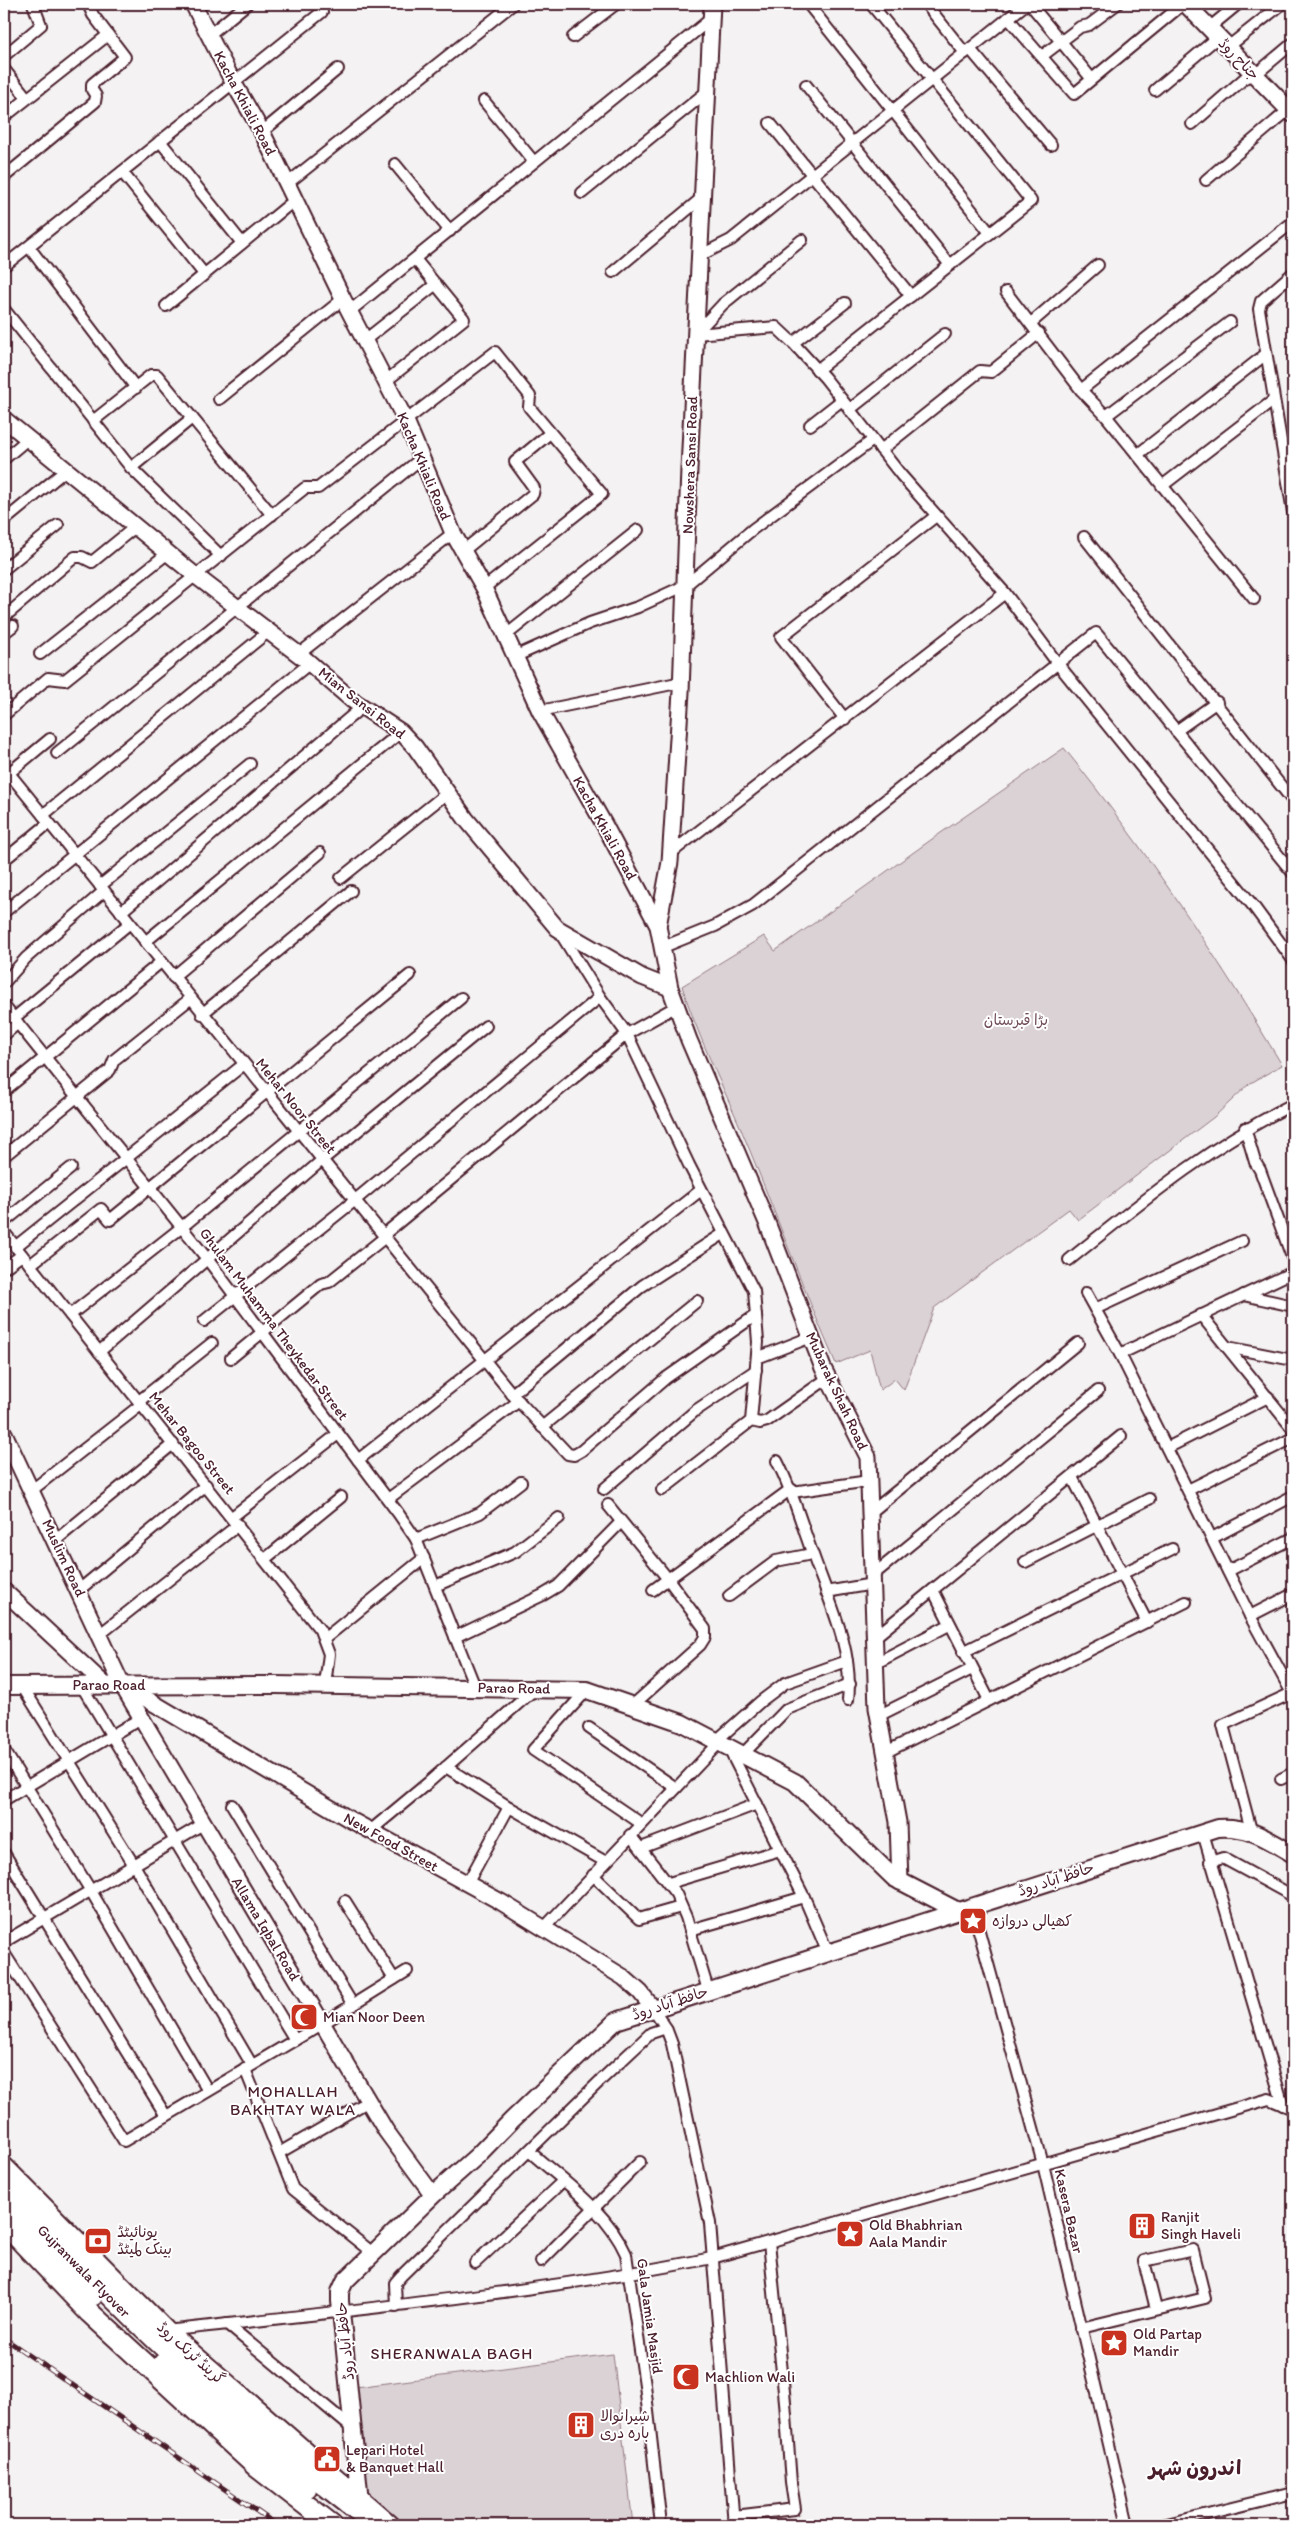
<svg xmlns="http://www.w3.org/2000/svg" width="1297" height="2529" font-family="Itim,'Playpen Sans Arabic',sans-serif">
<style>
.green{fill:#dbd2d5;stroke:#927880}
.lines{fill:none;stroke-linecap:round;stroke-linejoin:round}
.street-casing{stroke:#4a1f2b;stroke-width:14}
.secondary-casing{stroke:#4a1f2b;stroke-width:19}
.primary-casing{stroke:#4a1f2b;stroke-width:20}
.highway-casing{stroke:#4a1f2b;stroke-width:24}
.street{stroke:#fff;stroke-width:10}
.secondary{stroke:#fff;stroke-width:15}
.primary{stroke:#fff;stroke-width:16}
.highway{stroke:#fff;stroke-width:20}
.rail-casing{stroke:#4a1f2b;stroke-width:5}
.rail{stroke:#fff;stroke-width:3;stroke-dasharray:9;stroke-linecap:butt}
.labels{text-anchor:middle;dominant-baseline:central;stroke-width:4;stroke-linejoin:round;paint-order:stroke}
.street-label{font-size:15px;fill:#4a1f2b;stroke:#fff}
.park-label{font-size:15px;fill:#6e4c56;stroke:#fff}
.poi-label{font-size:15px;fill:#4a1f2b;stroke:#fff;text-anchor:start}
.neighbourhood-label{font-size:16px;letter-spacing:1px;fill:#4a1f2b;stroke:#fff}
.district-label{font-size:20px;font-weight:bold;fill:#4a1f2b;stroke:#fff}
</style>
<rect width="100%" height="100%" fill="#f4f2f2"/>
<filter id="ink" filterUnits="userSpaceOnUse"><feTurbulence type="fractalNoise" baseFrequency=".02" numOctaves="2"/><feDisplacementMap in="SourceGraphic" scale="10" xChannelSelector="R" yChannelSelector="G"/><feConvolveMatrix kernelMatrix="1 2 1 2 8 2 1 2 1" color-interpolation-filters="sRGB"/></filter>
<g filter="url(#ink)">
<!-- green -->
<g class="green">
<path d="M1064 748C1145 848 1216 955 1282 1065L1249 1084 1214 1117 1078 1220 1069 1209 934 1308 904 1390 895 1379 880 1390 870 1350 836 1364C801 1285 772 1202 738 1122 718 1076 697 1034 682 986L764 936 775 951 935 837Z"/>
<polygon points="613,2354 633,2525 406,2525 366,2491 356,2387"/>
</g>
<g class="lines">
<defs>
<g id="street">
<polyline points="808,4 990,233"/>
<polyline points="926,4 965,53"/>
<polyline points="1030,4 1091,78"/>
<polyline points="1008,18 1074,94 1183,4"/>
<polyline points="1209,28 1238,4"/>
<polyline points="209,35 247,4"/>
<polyline points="573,37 616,4"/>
<polyline points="1228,47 1282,4"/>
<polyline points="970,49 1051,145"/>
<polyline points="4,56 41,25 33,4"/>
<polyline points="1042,56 1080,27 1089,25 1117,4"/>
<polyline points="4,69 27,98"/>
<polyline points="806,85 950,265"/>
<polyline points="1155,90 1218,37"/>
<polyline points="484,101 534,162"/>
<polyline points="4,117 108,35"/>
<polyline points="770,123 911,296"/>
<polyline points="1192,124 1246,77 1255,75 1293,43"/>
<polyline points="262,132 338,69"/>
<polyline points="160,141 242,243"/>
<polyline points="395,164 450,231"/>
<polyline points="122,172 204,274"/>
<polyline points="4,177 95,102 96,96 92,90 92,84 125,57 93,15 88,4"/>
<polyline points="1206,180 1292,107"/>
<polyline points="288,183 513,4"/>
<polyline points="582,193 709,90"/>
<polyline points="29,247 136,388"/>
<polyline points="701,255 731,240 1026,4"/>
<polyline points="4,266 322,12"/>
<polyline points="613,272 704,196"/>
<polyline points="1293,273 1261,301 1259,309 1293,512"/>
<polyline points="1006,292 1081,390 1106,416 1254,599"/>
<polyline points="166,306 296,199"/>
<polyline points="4,309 131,468 221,556"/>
<polyline points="350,311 712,18"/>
<polyline points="1031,323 1098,265"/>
<polyline points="696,333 723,304 802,240"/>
<polyline points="696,334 776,327 793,343 825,378 901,475 1005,593 1058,664 1254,907 1293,960"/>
<polyline points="365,340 436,284"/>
<polyline points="793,343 845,303"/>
<polyline points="817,370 1031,201 871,4"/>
<polyline points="386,381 464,319 415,259"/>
<polyline points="1081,390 1293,222"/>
<polyline points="219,399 343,299"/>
<polyline points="849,410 945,334"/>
<polyline points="1106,416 1230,322"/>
<polyline points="93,421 151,375 157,375 272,515"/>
<polyline points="810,425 842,400"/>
<polyline points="881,450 980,371 991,372 1039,333"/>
<polyline points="1137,455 1266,354"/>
<polyline points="4,459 29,438"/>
<polyline points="131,468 192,418"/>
<polyline points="1162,486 1274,400"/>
<polyline points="4,521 66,470"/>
<polyline points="1084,537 1293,801"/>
<polyline points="463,551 533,494 534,488 515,462 550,433"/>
<polyline points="4,569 58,525"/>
<polyline points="9,613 75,557 82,557 92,562 135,527"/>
<polyline points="4,633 13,626"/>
<polyline points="505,636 638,530"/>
<polyline points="40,654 168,553"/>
<polyline points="299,654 453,533"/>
<polyline points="514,657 590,623 638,607 686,585 753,529 873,440"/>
<polyline points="540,711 682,682"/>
<polyline points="4,715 48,678 65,680 305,488 318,488 495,352 530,396 529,407 602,494 484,588"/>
<polyline points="845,719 781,637 936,516"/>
<polyline points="1176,731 1217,702"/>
<polyline points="57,753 423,457"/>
<polyline points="4,767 512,1394 568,1454 574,1455 581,1451 666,1378 756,1315"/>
<polyline points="9,773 50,739"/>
<polyline points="43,815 269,631"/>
<polyline points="671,853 1005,593"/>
<polyline points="4,860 49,823"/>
<polyline points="341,878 447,793"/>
<polyline points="100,886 250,764"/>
<polyline points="4,912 310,663"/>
<polyline points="121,912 362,707"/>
<polyline points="559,931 600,997 627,1034 689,1165 754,1291 758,1342 751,1421 662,1490"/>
<polyline points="145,942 401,732"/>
<polyline points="663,947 715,926 753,905 1096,633 1293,873"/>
<polyline points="173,977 320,853"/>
<polyline points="4,983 26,958 104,891"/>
<polyline points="4,1006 208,1260 398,1513 416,1539 475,1687"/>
<polyline points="202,1014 351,891"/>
<polyline points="14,1018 130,923"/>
<polyline points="4,1035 18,1023"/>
<polyline points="4,1091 161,962"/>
<polyline points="1245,1128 1255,1162 1260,1170 1293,1260"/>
<polyline points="4,1156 110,1070 114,1060 190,999"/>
<polyline points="4,1222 71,1168"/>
<polyline points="4,1232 320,1630 329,1654 325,1685"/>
<polyline points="15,1247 243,1065"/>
<path d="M1069 1260C1143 1201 1208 1147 1293 1104"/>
<polyline points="30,1265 101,1209 110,1220 410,975"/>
<polyline points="4,1268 22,1255"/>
<polyline points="1086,1293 1120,1354 1250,1616 1293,1695"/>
<polyline points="1244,1295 1293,1306"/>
<polyline points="1095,1309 1242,1241"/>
<polyline points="70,1315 182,1227 461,998"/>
<polyline points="1201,1315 1293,1429"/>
<polyline points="204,1321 354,1201 600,997"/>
<polyline points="1227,1347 1293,1360"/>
<polyline points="99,1352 321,1161 486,1026"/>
<polyline points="1120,1354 1293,1272"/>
<polyline points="231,1358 321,1284 329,1282 384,1238 387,1232 627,1034 677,1006"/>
<polyline points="757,1358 811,1337"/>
<polyline points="512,1394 642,1286 723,1234"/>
<polyline points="139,1401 212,1343"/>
<polyline points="751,1421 760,1423 767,1421 828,1378"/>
<polyline points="542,1427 697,1301"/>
<polyline points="1167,1448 1268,1397"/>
<polyline points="358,1460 701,1190"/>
<path d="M777 1461C793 1492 801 1523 813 1555 829 1601 854 1650 848 1700"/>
<polyline points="1072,1477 1147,1622"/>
<polyline points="604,1489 695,1411 756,1370"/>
<polyline points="32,1490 142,1404"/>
<polyline points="1188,1490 1293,1438"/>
<polyline points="792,1492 869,1481"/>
<polyline points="388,1499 519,1401"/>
<polyline points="608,1505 668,1579 705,1629 705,1637 700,1645 632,1706"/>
<polyline points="870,1513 1078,1343"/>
<polyline points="232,1517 338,1434"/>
<polyline points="1212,1538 1293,1496"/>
<polyline points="416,1539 480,1513 521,1482"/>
<polyline points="56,1540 173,1444"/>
<polyline points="265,1559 341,1497"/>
<polyline points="1025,1562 1149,1499"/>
<polyline points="1228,1571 1293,1538"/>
<polyline points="873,1575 1098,1391"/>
<polyline points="435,1586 515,1552 559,1518"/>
<polyline points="79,1590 206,1485"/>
<polyline points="653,1590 791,1489"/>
<polyline points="933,1590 989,1700"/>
<polyline points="826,1592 873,1584"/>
<polyline points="729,1596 776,1561 812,1554"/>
<polyline points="1250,1616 1293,1594"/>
<polyline points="99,1635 238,1525"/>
<polyline points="455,1637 543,1595 558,1586 621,1522"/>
<polyline points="875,1637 1121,1436"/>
<polyline points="324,1639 424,1558"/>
<polyline points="963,1652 1172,1549"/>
<polyline points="876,1663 949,1625"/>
<polyline points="81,1685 295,2040"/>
<polyline points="22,1686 134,1865 252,2065"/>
<polyline points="587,1690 533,1750 642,1824"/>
<polyline points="878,1716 972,1669"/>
<polyline points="589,1728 676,1788"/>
<polyline points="716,1741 761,1701 785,1683 847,1661"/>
<polyline points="729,1749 804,1897 828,1953"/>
<polyline points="4,1750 91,1891 208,2091"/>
<polyline points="884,1753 1186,1602"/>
<polyline points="742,1755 787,1709 850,1684"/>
<polyline points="446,1767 509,1807 606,1862"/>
<polyline points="1281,1779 1293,1773"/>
<polyline points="4,1800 141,1718"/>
<polyline points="232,1805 353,2005"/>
<polyline points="1251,1830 1223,1725 1292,1693"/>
<polyline points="370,1831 429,1782 536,1688"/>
<polyline points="1203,1833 1283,2105"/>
<polyline points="630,1835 676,1894 686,1917 708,1990"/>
<polyline points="641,1848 757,1804"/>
<polyline points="4,1853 166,2116"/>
<polyline points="1210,1862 1223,1858 1293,1896"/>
<polyline points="593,1875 639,1919 681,1907"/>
<polyline points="669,1883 780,1850"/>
<polyline points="467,1884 509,1807"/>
<polyline points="345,1901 394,1979"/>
<polyline points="970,1907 979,1931 1043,2164 1128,2525"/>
<polyline points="543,1929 719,1743"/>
<polyline points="690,1930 804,1897"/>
<polyline points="4,1942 203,1824"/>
<polyline points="4,1953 124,2141 322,2024 407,1971"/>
<polyline points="653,2008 666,2028 672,2044 710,2223 734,2525"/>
<polyline points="245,2069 293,2189 374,2254"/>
<path d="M529 2151C563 2181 607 2211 626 2254L645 2385 661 2525"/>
<polyline points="279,2153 369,2101"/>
<polyline points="541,2261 640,2162"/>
<polyline points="475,2263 563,2181"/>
<polyline points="396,2306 395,2283 401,2276 602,2079 651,2033 666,2028"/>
<polyline points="227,2324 353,2429"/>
<polyline points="1081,2328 1205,2298 1193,2250 1144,2261 1156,2309"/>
<path d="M166 2331C348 2310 532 2294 712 2258L1269 2099 1293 2109"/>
<polyline points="734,2516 795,2509 791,2483 785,2402 769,2242"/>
<polyline points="1163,2525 1293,2493"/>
</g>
<g id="secondary">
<polyline points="193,4 233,82 262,132 343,299 406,421 453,533 484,588 540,711 605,826 658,926 670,988 689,1040 768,1225 823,1368 868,1457 877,1708 898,1822 900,1882"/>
<polyline points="4,419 196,576 306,660 352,700 401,732 415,747 466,819 557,928 642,977 670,988"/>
<polyline points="658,926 670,862 681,692 689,469 712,4"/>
<polyline points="4,1433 122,1685 386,2131 433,2195"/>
<polyline points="4,1591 105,1685"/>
<polyline points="123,1685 349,1819 501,1902 623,1977 640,1992 653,2008"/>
</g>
<g id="primary">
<polyline points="1186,4 1293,114"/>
<polyline points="4,1686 276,1685 587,1690 682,1723 795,1782 894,1878 958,1911"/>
<path d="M4 2188C60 2247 115 2305 175 2360 238 2419 305 2473 373 2525"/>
<polyline points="4,2205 94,2297"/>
<polyline points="162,2362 246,2441 308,2489"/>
<path d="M360 2502 340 2301V2292L345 2281 433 2195 477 2156 512 2120 616 2021 1218 1828C1250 1826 1267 1839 1293 1854"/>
</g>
<g id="highway">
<polyline points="4,2168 165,2331 389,2525"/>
<polyline points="4,2223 90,2313 257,2467 332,2525"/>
</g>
</defs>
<!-- street casing -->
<use href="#street" class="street-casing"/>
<!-- secondary casing -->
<use href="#secondary" class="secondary-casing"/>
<!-- primary casing -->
<use href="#primary" class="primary-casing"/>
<!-- highway casing -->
<use href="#highway" class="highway-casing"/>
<!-- street -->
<use href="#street" class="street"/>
<!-- secondary -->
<use href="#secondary" class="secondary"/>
<!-- primary -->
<use href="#primary" class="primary"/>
<!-- highway -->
<use href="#highway" class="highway"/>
<defs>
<polyline id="rail" points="4,2338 277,2525"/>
</defs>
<!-- rail casing -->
<use href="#rail" class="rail-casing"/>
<!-- rail -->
<use href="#rail" class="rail"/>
</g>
</g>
<!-- icons -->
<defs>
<symbol id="sight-square" viewBox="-11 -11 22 22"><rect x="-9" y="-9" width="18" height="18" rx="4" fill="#c8321e" stroke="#fff"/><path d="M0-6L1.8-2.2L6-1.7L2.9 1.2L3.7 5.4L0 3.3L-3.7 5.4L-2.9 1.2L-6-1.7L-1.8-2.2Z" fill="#fff"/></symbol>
<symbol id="mosque-square" viewBox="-11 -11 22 22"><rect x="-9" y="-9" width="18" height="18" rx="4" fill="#c8321e" stroke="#fff"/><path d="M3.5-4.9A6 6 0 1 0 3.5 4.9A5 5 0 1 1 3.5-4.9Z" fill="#fff"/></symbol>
<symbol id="building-square" viewBox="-11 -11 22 22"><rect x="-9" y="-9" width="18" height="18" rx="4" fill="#c8321e" stroke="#fff"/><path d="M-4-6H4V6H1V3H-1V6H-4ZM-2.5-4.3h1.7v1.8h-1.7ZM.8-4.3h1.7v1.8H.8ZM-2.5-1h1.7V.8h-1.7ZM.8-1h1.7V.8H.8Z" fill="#fff"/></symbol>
<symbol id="bank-square" viewBox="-11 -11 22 22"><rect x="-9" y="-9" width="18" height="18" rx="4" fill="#c8321e" stroke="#fff"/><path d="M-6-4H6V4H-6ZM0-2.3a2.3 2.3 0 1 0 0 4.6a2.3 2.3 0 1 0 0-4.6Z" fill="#fff"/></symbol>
<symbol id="civic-square" viewBox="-11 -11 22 22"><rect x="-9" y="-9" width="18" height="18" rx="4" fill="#c8321e" stroke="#fff"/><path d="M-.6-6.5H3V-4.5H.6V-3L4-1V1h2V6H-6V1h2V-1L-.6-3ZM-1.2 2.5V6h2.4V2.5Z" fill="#fff"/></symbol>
</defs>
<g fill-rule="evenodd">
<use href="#sight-square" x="957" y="1905" width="32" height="32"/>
<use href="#mosque-square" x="288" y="2001" width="32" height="32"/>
<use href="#building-square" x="1126" y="2210" width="32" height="32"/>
<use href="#sight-square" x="834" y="2218" width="32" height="32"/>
<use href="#bank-square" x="82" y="2225" width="32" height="32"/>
<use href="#sight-square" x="1098" y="2327" width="32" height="32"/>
<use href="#mosque-square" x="670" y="2361" width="32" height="32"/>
<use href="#building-square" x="565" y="2409" width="32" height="32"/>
<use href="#civic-square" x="311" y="2443" width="32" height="32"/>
</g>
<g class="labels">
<!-- street labels -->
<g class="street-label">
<text transform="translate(1239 59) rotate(46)">جناح روڈ</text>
<text transform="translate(245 103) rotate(62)">Kacha Khiali Road</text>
<text transform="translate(690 465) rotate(-88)">Nowshera Sansi Road</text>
<text transform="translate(424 466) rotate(67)">Kacha Khiali Road</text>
<text transform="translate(362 703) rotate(38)">Mian Sansi Road</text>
<text transform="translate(605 828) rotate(61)">Kacha Khiali Road</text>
<text transform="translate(296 1106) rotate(51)">Mehar Noor Street</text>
<text transform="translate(274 1324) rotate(53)">Ghulam Muhamma Theykedar Street</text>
<text transform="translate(837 1391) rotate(65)">Mubarak Shah Road</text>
<text transform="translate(192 1443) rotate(51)">Mehar Bagoo Street</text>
<text transform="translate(64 1558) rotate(65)">Muslim Road</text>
<text x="109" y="1685">Parao Road</text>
<text transform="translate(514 1688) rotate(1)">Parao Road</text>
<text transform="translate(391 1842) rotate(29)">New Food Street</text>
<text transform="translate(1056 1879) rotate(-18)">حافظ آباد روڈ</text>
<text transform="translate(266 1929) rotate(59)">Allama Iqbal Road</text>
<text transform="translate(670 2003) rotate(-18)">حافظ آباد روڈ</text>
<text transform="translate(1069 2211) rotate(77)">Kasera Bazar</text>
<text transform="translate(84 2271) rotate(45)">Gujranwala Flyover</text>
<text transform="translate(650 2316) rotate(82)">Gala Jamia Masjid</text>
<text transform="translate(345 2341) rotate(-96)">حافظ آباد روڈ</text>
<text transform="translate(191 2353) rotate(42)">گرینڈ ٹرنک روڈ</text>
</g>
<!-- park labels -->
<g class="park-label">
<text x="1016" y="1020">بڑا قبرستان</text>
</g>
<!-- poi labels -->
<g class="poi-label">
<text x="992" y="1921">کھیالی دروازہ</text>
<text x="323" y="2017">Mian Noor Deen</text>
<text x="1161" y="2217">Ranjit<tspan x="1161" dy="17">Singh Haveli</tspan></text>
<text x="869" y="2225">Old Bhabhrian<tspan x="869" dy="17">Aala Mandir</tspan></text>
<text x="117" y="2232">یونائیٹڈ<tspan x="117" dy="17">بینک لمیٹڈ</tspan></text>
<text x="1133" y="2334">Old Partap<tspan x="1133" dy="17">Mandir</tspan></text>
<text x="705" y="2377">Machlion Wali</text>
<text x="600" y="2416">شیرانوالا<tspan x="600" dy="17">بارہ دری</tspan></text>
<text x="346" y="2450">Lepari Hotel<tspan x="346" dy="17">&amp; Banquet Hall</tspan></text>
</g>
<!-- neighbourhood labels -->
<g class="neighbourhood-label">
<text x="293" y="2091">MOHALLAH<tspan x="293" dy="18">BAKHTAY WALA</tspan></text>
<text x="452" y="2353">SHERANWALA BAGH</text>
</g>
<!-- district labels -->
<g class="district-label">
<text x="1195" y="2468">اندرون شہر</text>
</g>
</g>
<!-- margin -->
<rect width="1297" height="2529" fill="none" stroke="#fff" stroke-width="20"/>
<rect x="10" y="10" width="1277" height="2509" fill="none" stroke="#4a1f2b" stroke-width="2" filter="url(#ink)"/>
</svg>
